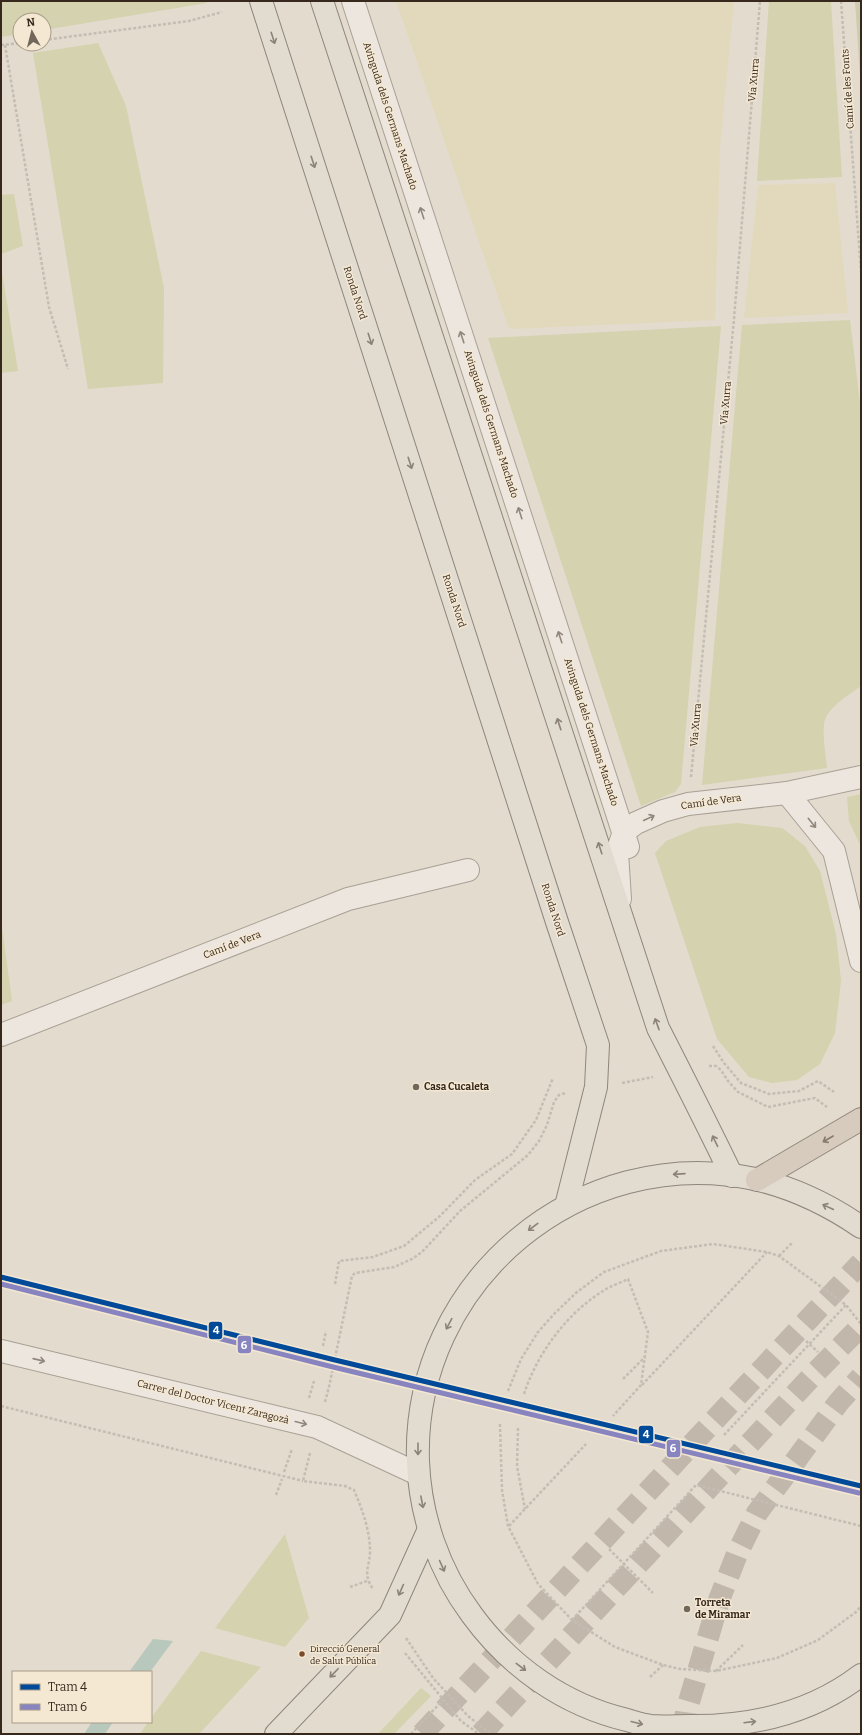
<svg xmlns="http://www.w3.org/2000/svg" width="862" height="1735" font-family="Bitter,serif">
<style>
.farmland{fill:#e2d9bd}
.green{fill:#d4d2af}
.cemetery{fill:#ceccaf}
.water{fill:#b8c8bd}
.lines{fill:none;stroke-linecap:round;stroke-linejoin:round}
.major-tunnel{stroke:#c1b7aa;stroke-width:22;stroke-dasharray:22 11;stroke-linecap:butt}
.highway-tunnel{stroke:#c1b7aa;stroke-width:22;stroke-dasharray:22 11;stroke-linecap:butt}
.minor-casing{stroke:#a8a095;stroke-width:24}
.major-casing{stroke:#8e867c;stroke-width:24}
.highway-casing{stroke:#8e867c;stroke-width:24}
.path{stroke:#c4bdb4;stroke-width:2.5;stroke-dasharray:3 2;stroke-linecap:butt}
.minor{stroke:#ece6de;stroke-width:22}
.major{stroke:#e2dbd0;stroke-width:22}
.highway{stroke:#d6cbbd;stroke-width:22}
.tram-1-casing{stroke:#f4e8d2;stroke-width:8}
.tram-2-casing{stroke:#f4e8d2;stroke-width:8}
.tram-1{stroke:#004a99;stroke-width:5}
.tram-2{stroke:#8884bf;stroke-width:5}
.oneway{stroke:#8c8277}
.oneway2{stroke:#92877e}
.oneway3{stroke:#867a6e}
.poi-dot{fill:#73675b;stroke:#f4e8d2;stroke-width:1.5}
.bus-dot{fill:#7a4b2a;stroke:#f4e8d2;stroke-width:1.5}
.labels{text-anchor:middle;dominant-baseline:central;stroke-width:3;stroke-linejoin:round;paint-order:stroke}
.bus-label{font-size:9px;fill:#37281e;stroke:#f4e8d2;text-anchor:start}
.street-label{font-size:10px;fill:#37281e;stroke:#f4e8d2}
.poi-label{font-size:10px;font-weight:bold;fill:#37281e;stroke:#f4e8d2;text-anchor:start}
.line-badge{stroke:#f4e8d2;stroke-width:1.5}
.badge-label{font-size:11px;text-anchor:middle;font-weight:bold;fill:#fff}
</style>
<rect width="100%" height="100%" fill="#e3dbcd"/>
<!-- farmland -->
<g class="farmland">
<polygon points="396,1 734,1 720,147 715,320 509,329"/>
<polygon points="835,183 848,313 744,318 758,185"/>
</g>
<!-- green -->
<g class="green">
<polygon points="1,1 206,1 207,3 44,30 44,20 20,20 20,34 1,37"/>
<polygon points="769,1 831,1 842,177 757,181"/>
<polygon points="98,43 126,106 164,288 163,383 88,389 33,53"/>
<polygon points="14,194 23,246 1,254 1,195"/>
<polygon points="1,266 18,371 1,373"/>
<path d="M850 320 861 411V686C850 694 835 703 827 715 820 725 826 755 827 768L702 785 742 325Z"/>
<polygon points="721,326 681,784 675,792 641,806 488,338"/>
<polygon points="861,794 861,847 849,821 847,797"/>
<polygon points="737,823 782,828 805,846 820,871 836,934 841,981 835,1033 820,1064 797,1080 772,1083 749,1077 717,1039 655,853 666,841 700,827"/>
<polygon points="1,920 12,1001 1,1005"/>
<polygon points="285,1534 309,1618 285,1647 215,1628"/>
<polygon points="201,1651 261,1667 199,1734 140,1734 148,1722 151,1722 151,1718"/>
<polygon points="421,1688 431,1696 394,1734 378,1734"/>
</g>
<!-- cemetery -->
<polygon class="cemetery" points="855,1 861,1 861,92"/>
<!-- water -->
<g class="water">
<polygon points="153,1639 173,1641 150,1672 129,1672"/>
<polygon points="92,1722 113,1722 105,1734 84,1734"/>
</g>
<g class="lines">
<!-- major-tunnel -->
<g class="major-tunnel">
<polyline points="422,1734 861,1263"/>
<polyline points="481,1734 813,1375 861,1326"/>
</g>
<!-- highway-tunnel -->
<polyline class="highway-tunnel" points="683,1734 686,1712 719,1600 737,1554 757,1513 838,1403 861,1377"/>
<defs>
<g id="minor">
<polyline points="353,1 628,847"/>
<polyline points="787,793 834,851 861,961"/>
<polyline points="620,899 617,852 624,832 636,823 663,811 688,804 787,793 861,777"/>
<polyline points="1,1035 348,899 468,870"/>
<polyline points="1,1351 317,1427 418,1474"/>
</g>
<g id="major">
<polyline points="261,1 557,922 598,1045 596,1087 566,1206"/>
<path d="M322 1 658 1028C683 1077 708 1126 732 1176"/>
<path d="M861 1227C829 1205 794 1188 755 1179 580 1142 412 1281 418 1461 420 1516 439 1571 472 1615 510 1667 564 1705 627 1720 634 1722 643 1725 651 1726 663 1727 676 1726 688 1726 751 1727 810 1714 861 1675"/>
<polyline points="276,1734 390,1615 429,1529"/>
</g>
<polyline id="highway" points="757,1180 861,1119"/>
</defs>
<!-- minor casing -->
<use href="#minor" class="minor-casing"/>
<!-- major casing -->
<use href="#major" class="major-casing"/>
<!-- highway casing -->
<use href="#highway" class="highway-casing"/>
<!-- path -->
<g class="path">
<polyline points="841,1 861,272"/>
<polyline points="44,40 189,21 222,12"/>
<polyline points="1,45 20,43"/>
<polyline points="5,45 49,307 68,369"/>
<polyline points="691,777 734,319 760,1"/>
<polyline points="713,1046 724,1063 741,1083 769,1094 799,1091 818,1081 834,1092"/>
<polyline points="709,1066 716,1066 721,1070 728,1081 738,1092 768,1107 815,1098 827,1107"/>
<polyline points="622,1083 653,1077"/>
<polyline points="779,1256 792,1243"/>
<polyline points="335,1284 339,1261 373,1257 404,1246 440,1216 475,1180 512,1154 536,1120 553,1078"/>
<polyline points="806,1341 818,1352"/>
<polyline points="323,1346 326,1331"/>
<polyline points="623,1379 645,1357"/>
<polyline points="642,1385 767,1252"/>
<polyline points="508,1391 521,1359 538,1332 555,1313 577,1292 604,1272 661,1251 713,1244 767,1252 779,1256 846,1305 861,1324"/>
<path d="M524 1394C537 1354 566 1314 603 1291 610 1286 620 1283 628 1279L648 1332 641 1385 613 1416"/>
<polyline points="309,1398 314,1381"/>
<polyline points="325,1402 329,1387 352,1276 355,1273 394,1267 412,1259 422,1252 460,1211 528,1155 539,1141 547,1125 554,1102 559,1095 566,1093"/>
<polyline points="1,1406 303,1481"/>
<polyline points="500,1424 502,1490 508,1526 538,1584 572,1620 615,1647 663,1665 680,1669 716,1671 777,1658 818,1640 856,1612 861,1606"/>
<polyline points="518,1428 517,1466 525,1509"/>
<polyline points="724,1435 846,1305"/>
<path d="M310 1453 303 1481 345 1486 354 1490C362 1509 370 1530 370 1551 370 1567 362 1573 373 1589"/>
<polyline points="284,1472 292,1449"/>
<polyline points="276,1495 282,1479"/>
<polyline points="509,1526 586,1444"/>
<polyline points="609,1549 653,1593"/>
<polyline points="350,1587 367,1581"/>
<polyline points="572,1620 696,1485 861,1526"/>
<polyline points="406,1638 433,1678 468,1716 491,1734"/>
<polyline points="405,1653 461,1721 479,1734"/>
<polyline points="716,1671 743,1645"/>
<polyline points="650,1677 663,1665"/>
<polyline points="411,1734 443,1700"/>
</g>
<!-- minor -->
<use href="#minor" class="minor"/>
<!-- major -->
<use href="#major" class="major"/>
<!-- highway -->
<use href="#highway" class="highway"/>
<defs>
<polyline id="tram-1" points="1,1277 335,1360 861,1486"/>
<polyline id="tram-2" points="1,1284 333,1367 859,1493"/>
</defs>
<!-- tram-1 casing -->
<use href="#tram-1" class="tram-1-casing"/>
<!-- tram-2 casing -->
<use href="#tram-2" class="tram-2-casing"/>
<!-- tram-1 -->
<use href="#tram-1" class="tram-1"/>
<!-- tram-2 -->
<use href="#tram-2" class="tram-2"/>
</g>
<!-- one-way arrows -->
<defs><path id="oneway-shaft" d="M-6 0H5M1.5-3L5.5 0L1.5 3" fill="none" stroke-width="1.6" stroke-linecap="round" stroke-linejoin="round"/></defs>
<g class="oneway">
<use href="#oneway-shaft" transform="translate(273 38) rotate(72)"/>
<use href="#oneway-shaft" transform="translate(313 162) rotate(72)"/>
<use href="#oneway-shaft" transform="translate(370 339) rotate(72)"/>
<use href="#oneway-shaft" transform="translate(410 463) rotate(72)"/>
<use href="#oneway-shaft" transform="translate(559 724) rotate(-108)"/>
<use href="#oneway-shaft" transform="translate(600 848) rotate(-108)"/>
<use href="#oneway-shaft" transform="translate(657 1024) rotate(-110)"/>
<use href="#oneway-shaft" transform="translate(715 1141) rotate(-116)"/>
<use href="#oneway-shaft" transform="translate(679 1174) rotate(176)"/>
<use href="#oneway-shaft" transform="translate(828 1207) rotate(-155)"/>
<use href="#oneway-shaft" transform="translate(533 1227) rotate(143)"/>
<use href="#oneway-shaft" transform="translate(449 1324) rotate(118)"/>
<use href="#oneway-shaft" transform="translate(418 1449) rotate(90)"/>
<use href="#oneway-shaft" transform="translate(422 1502) rotate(79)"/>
<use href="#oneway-shaft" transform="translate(442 1566) rotate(66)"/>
<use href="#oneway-shaft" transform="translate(401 1590) rotate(114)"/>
<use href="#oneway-shaft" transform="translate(521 1667) rotate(37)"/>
<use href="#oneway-shaft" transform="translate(334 1673) rotate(134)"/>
<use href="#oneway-shaft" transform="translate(750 1722) rotate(-7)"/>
<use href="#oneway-shaft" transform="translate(637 1723) rotate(14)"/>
</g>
<g class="oneway2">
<use href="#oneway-shaft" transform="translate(422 213) rotate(-108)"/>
<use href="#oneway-shaft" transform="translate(462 337) rotate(-108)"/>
<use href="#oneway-shaft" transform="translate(520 513) rotate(-108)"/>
<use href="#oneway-shaft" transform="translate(560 637) rotate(-108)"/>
<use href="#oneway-shaft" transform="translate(649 818) rotate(-25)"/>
<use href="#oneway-shaft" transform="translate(812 823) rotate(51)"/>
<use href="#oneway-shaft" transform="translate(39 1360) rotate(13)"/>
<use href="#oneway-shaft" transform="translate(301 1423) rotate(14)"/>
</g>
<use class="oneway3" href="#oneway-shaft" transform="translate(828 1139) rotate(150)"/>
<!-- markers -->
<g class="poi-dot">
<circle cx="416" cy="1087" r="4"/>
<circle cx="687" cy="1609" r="4"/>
</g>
<circle class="bus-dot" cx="302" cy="1654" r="3.5"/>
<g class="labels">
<!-- bus labels -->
<g class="bus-label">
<text x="310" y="1649">Direcció General<tspan x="310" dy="12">de Salut Pública</tspan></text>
</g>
<!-- street labels -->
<g class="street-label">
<text transform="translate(754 80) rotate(-85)">Vía Xurra</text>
<text transform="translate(848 89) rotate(-94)">Camí de les Fonts</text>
<text transform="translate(390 116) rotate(72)">Avinguda dels Germans Machado</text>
<text transform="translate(355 293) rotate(72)">Ronda Nord</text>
<text transform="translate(726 403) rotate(-85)">Vía Xurra</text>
<text transform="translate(491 424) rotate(72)">Avinguda dels Germans Machado</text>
<text transform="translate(454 601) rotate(72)">Ronda Nord</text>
<text transform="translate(696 725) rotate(-85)">Vía Xurra</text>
<text transform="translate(591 732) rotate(72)">Avinguda dels Germans Machado</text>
<text transform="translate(711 802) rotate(-8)">Camí de Vera</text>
<text transform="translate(553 910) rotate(72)">Ronda Nord</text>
<text transform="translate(232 945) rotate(-21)">Camí de Vera</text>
<text transform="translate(213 1402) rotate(14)">Carrer del Doctor Vicent Zaragozà</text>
</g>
<!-- poi labels -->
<g class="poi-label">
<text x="424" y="1087">Casa Cucaleta</text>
<text x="695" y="1603">Torreta<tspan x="695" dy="12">de Miramar</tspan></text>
</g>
</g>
<g class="line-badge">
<rect x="208" y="1321" width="15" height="19" rx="4" fill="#004a99"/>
<rect x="237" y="1335" width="15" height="19" rx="4" fill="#8884bf"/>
<rect x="638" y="1425" width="16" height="19" rx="4" fill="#004a99"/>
<rect x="666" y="1439" width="15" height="19" rx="4" fill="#8884bf"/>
</g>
<g class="badge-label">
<text x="216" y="1334">4</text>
<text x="244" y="1349">6</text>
<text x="646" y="1438">4</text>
<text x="673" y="1452">6</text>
</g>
<!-- border -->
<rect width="862" height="1735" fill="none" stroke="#37281e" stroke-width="4"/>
<!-- legend -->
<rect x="12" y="1671" width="140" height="52" fill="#f4e8d2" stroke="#a89b8a"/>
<rect x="20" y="1684" width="20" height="6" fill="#004a99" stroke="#a89b8a"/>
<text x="48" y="1691" font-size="12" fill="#37281e">Tram 4</text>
<rect x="20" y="1704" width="20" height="6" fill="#8884bf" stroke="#a89b8a"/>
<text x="48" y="1711" font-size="12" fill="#37281e">Tram 6</text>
<!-- north arrow -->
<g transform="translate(32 32) rotate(353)"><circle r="19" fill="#f4e8d2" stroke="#a89b8a"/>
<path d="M0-3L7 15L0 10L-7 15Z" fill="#73675b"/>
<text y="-6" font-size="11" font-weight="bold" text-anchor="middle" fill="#37281e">N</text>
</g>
</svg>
